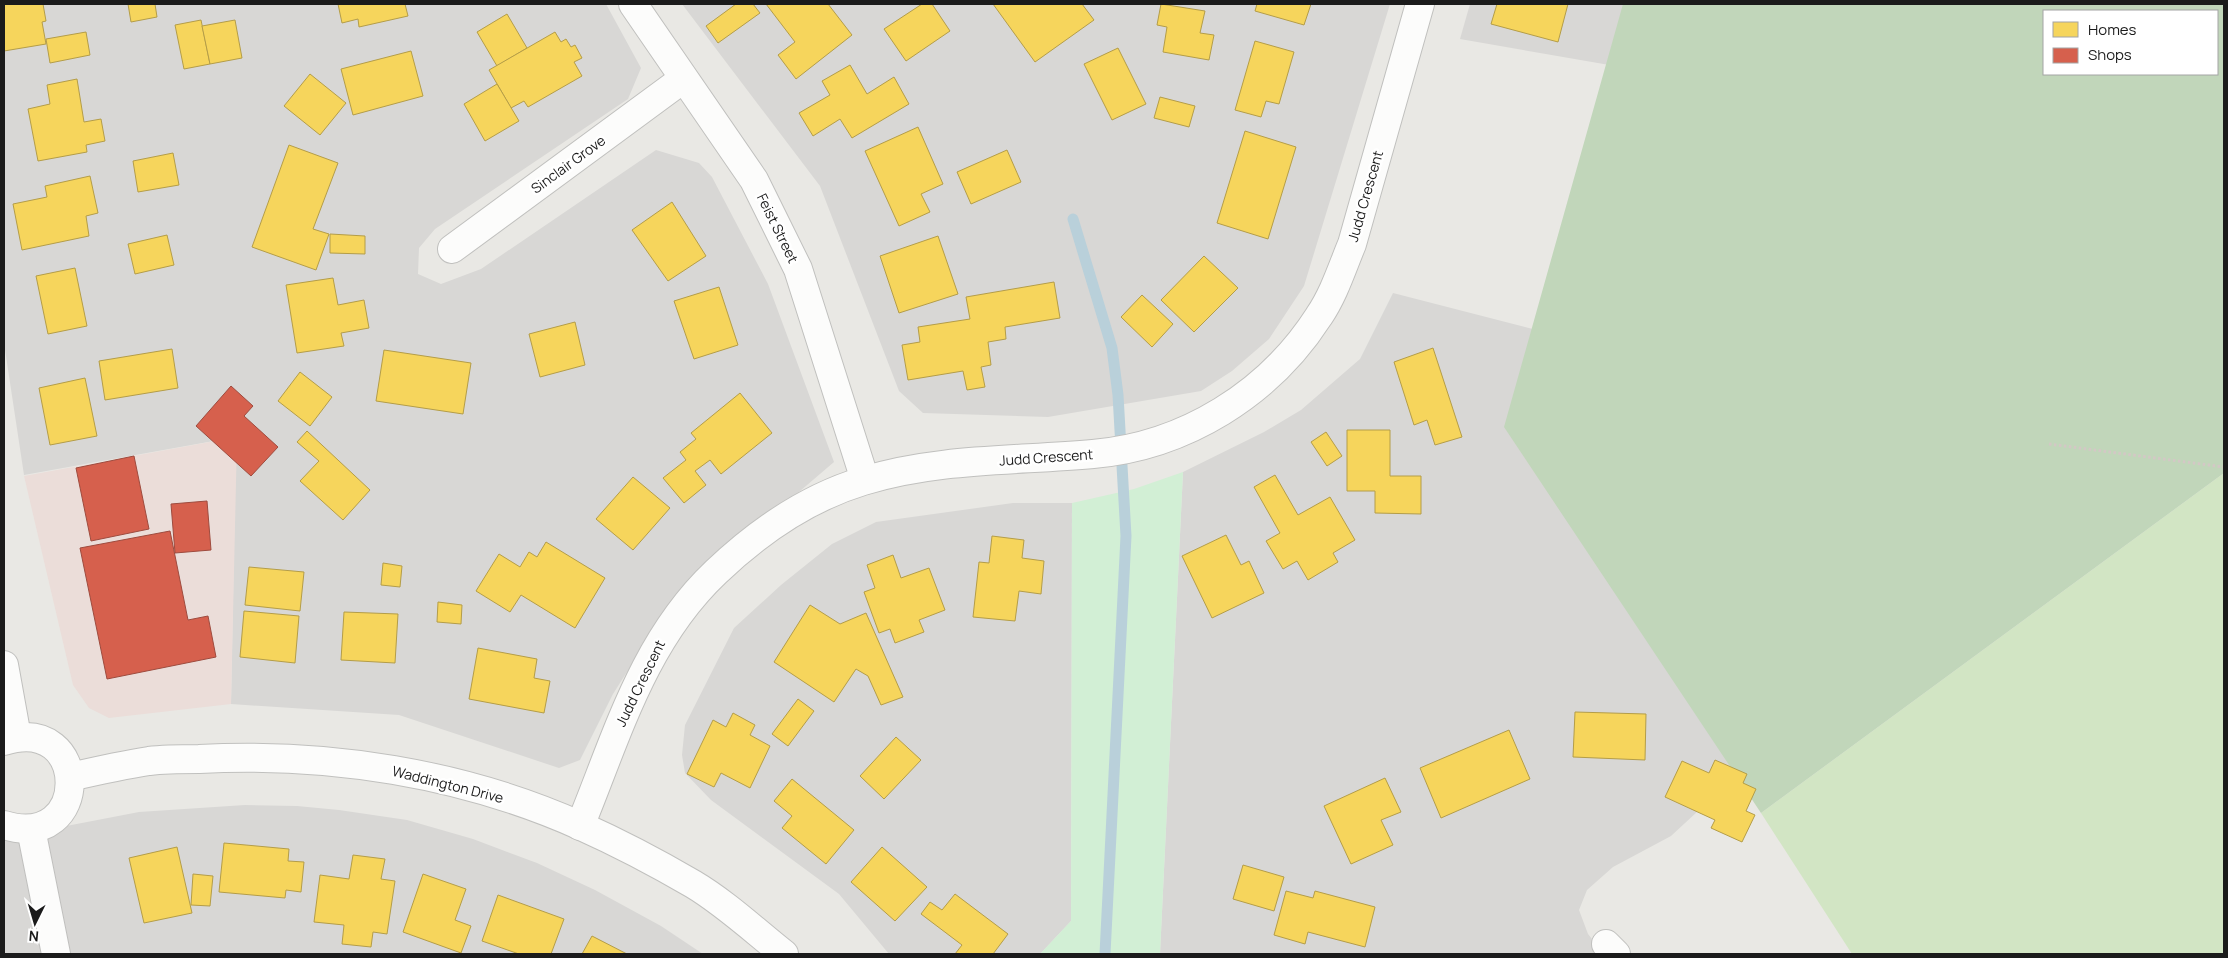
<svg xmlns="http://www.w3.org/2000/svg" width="2228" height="958" font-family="Manrope,sans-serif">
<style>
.residential{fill:#d8d7d5}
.commercial{fill:#ebddd9}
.grass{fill:#d2e5c4}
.forest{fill:#c1d6ba;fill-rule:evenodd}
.park{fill:#d2efd5}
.homes{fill:#f6d55c;stroke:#b49d48}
.shops{fill:#d6604d;stroke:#9e4b3e}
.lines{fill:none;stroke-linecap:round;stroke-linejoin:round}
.stream{stroke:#b9d0da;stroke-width:11}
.minor-casing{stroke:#c0c0be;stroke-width:30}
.path{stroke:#d3c8c5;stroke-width:3;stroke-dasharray:2.5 2.5;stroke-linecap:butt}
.minor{stroke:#fcfcfb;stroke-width:28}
.labels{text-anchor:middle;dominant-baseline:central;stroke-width:5;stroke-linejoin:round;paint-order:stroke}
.street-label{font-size:14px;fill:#1b1b1b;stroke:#fff}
</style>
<rect width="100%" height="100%" fill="#e9e8e4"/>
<!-- residential -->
<g class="residential">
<polygon points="4,4 606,4 641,68 628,99 435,229 419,248 418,274 441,284 481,269 656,150 699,163 712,177 768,284 834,462 724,556 686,592 637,656 613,694 580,760 559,768 399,715 231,704 236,437 24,475 4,343"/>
<polygon points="682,4 1390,4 1304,286 1269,339 1232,371 1201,391 1048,417 923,413 899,391 820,186"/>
<polygon points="1470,4 1657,4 1644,71 1460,39"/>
<polygon points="1393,293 1548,333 1764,750 1671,836 1613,867 1587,890 1579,910 1588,934 1604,954 1160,954 1183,472 1264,432 1301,410 1360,359"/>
<polygon points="1013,503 1072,503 1071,921 1040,954 889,954 839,894 711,800 685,773 682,755 685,725 734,628 781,585 832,544 876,522"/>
<polygon points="245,805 297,806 339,810 407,820 473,839 537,863 595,890 661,926 703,954 4,954 4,838 139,812"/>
</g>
<!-- commercial -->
<polygon class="commercial" points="237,437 231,704 109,718 89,708 73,685 24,476"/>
<!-- grass -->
<polygon class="grass" points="2224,473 2224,954 1852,954 1761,813"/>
<!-- forest -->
<path class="forest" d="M1623 4H2224V473L1761 813 1504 427ZM2044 11H2217V74H2044Z"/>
<!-- park -->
<polygon class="park" points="1183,472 1160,954 1040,954 1071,921 1072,503 1134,489"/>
<!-- homes -->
<g class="homes">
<polygon points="4,4 43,4 46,21 42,22 46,44 4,51"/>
<polygon points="128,4 155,4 157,17 131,22"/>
<polygon points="338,4 405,4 408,16 359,27 358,19 342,23"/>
<polygon points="736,4 753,4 760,13 718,43 706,26"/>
<polygon points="766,4 828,4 852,35 796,79 778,55 795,42"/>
<polygon points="922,4 932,4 950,31 906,61 884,29"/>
<polygon points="993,4 1082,4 1094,20 1035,62"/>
<polygon points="1161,4 1205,11 1200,33 1214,35 1209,60 1163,52 1167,27 1157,25"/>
<polygon points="1257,4 1311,4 1304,25 1255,11"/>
<polygon points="1497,4 1568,4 1558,42 1491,24"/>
<polygon points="507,14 527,48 497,66 477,32"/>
<polygon points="201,20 210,64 184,69 175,25"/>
<polygon points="235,20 242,58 210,64 202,26"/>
<polygon points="86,32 90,55 50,63 46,39"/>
<polygon points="555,32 561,42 566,39 571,47 575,45 582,58 574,62 582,76 528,107 524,101 511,108 489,70"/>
<polygon points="1255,41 1294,52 1279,104 1266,101 1261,117 1235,110"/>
<polygon points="1118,48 1146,104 1112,120 1084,64"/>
<polygon points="411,51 423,96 353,115 341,69"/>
<polygon points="850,65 867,94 894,77 909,104 852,138 840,119 813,136 799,113 830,95 822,81"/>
<polygon points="310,74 346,103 320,135 284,106"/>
<polygon points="77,79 84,122 101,119 105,141 86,145 87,152 38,161 28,109 50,104 47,85"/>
<polygon points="497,84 519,121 485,141 464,104"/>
<polygon points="1160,97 1195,106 1189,127 1154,118"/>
<polygon points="918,127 943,184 921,194 930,212 899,226 865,151"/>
<polygon points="1245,131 1296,147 1268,239 1217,223"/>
<polygon points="289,145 338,163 313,229 329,234 316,270 252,247"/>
<polygon points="1007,150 1021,182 971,204 957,172"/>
<polygon points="173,153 179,185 138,192 133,161"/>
<polygon points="90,176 98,213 86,216 89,236 22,250 13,204 47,197 45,186"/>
<polygon points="672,202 706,256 668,281 632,230"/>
<polygon points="330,234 365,236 365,254 330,253"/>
<polygon points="167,235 174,265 135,274 128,244"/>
<polygon points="938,236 958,294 899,313 880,256"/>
<polygon points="1204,256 1238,288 1194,332 1161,300"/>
<polygon points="75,268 87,326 48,334 36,276"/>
<polygon points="333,278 338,305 364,300 369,328 341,333 344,346 297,353 286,285"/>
<polygon points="1054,282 1060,318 1005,327 1006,339 988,342 991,365 981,367 985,387 967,390 963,371 908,380 902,345 920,342 918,327 970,319 966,297"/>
<polygon points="719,287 738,345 694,359 674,301"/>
<polygon points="1142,295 1173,324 1152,347 1121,317"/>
<polygon points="575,322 585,365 540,377 529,334"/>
<polygon points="1433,348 1462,437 1435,445 1427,420 1414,425 1394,362"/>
<polygon points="172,349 178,388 105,400 99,361"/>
<polygon points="384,350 471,363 463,414 376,401"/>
<polygon points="300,372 332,397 310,426 278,401"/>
<polygon points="85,378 97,436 50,445 39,388"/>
<polygon points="740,393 772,433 721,474 710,460 695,471 706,485 684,503 663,478 686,460 680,452 696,439 691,433"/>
<polygon points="1347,430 1390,430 1390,476 1421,476 1421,514 1375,513 1375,491 1347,491"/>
<polygon points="307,431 370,490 343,520 300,481 319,461 297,442"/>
<polygon points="1326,432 1342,456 1327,466 1311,442"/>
<polygon points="1275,475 1298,515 1330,497 1355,540 1333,553 1338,562 1308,580 1297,561 1283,569 1266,541 1280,533 1254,487"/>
<polygon points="633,477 670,508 633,550 596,519"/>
<polygon points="1226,535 1241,565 1249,561 1264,593 1212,618 1182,556"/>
<polygon points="992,536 1024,540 1022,558 1044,561 1041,594 1019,591 1015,621 973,617 979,562 989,563"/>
<polygon points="546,542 605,578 575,628 521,595 510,612 476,591 499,554 520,567 529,552 537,557"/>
<polygon points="893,555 901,578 929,568 945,610 919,620 924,632 895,643 890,629 879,633 864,592 875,588 867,565"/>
<polygon points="383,563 402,566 400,587 381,585"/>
<polygon points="249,567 304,572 300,611 245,605"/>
<polygon points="438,602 462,605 461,624 437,622"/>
<polygon points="810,605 840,624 866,613 903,697 881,705 868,676 856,669 834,702 774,662"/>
<polygon points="244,611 299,616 295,663 240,657"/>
<polygon points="344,612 398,614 395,663 341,660"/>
<polygon points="478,648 537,659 534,678 550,681 544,713 469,699"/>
<polygon points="798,699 814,711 788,746 772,734"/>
<polygon points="1575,712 1646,714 1645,760 1573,757"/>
<polygon points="733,713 755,725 750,735 770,746 750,788 721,773 714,787 687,774 713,720 726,727"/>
<polygon points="1509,730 1530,779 1441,818 1420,768"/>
<polygon points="896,737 921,760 884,799 860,776"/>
<polygon points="1715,760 1747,774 1743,783 1756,789 1746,811 1755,815 1742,842 1711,828 1715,820 1665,797 1682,761 1709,773"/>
<polygon points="1385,778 1401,812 1381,820 1393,845 1351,864 1324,806"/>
<polygon points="792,779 854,830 826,864 782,828 792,816 774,801"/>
<polygon points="224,843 289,849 288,861 304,862 301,892 286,890 285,898 219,892"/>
<polygon points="177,847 192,913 144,923 129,858"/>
<polygon points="882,847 927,887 895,921 851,882"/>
<polygon points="353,855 385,859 381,879 395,881 387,934 373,932 371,947 342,944 344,925 314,922 320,875 349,879"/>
<polygon points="1243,865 1284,877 1274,911 1233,899"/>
<polygon points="193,874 213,876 210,906 191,905"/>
<polygon points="423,874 466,889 455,920 471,926 461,953 403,932"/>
<polygon points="1286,891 1313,898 1315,891 1375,907 1365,947 1308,932 1305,944 1274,935"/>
<polygon points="955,894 1008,934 993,954 955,954 962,945 921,914 930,902 942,910"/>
<polygon points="498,895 564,919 551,954 519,954 482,941"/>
<polygon points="592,936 627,954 582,954"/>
</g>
<!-- shops -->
<g class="shops">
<polygon points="231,386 253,406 244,416 278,447 251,476 196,426"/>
<polygon points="134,456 149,529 91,541 76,468"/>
<polygon points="207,501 211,550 175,553 171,504"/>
<polygon points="170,531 188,620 208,616 216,657 107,679 80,548"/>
</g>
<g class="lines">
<!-- stream -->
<polyline class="stream" points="1073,219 1112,348 1118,395 1126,536 1105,954"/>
<defs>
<g id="minor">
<polyline points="633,4 754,180 798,269 865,480"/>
<polyline points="452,249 683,79"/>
<polyline points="4,665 17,737"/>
<path d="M4 741C91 713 92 852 4 825"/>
<path d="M70 777C96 771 123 765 149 761 165 759 183 759 199 759 327 752 463 773 581 826 619 843 657 863 693 884 725 903 755 931 784 954"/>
<path d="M580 826C617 736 643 641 716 572 758 532 807 498 863 481 937 458 1016 461 1093 454 1185 446 1269 394 1319 316 1334 294 1342 268 1352 244L1420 4"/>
<polyline points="31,829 56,954"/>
<polyline points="1606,944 1616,954"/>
</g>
</defs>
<!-- minor casing -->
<use href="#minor" class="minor-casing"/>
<!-- path -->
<polyline class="path" points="2049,444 2224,467"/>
<!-- minor -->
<use href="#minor" class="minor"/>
</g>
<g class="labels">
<!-- street labels -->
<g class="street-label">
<text transform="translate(568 164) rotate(-36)">Sinclair Grove</text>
<text transform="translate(1365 196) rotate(-74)">Judd Crescent</text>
<text transform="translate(778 228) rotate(64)">Feist Street</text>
<text transform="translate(1046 457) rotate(-4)">Judd Crescent</text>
<text transform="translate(640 683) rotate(-64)">Judd Crescent</text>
<text transform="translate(448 784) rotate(14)">Waddington Drive</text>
</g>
</g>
<!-- border -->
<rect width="2228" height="958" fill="none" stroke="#1b1b1b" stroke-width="10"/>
<!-- legend -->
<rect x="2043" y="10" width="175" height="65" fill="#ffffff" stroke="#a4a4a4"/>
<rect x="2053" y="22" width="25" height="15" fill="#f6d55c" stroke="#a4a4a4"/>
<text x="2088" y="35" font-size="15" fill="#1b1b1b">Homes</text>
<rect x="2053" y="48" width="25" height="15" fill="#d6604d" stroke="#a4a4a4"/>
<text x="2088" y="60" font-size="15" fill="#1b1b1b">Shops</text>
<!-- north arrow -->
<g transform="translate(35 923) rotate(185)" stroke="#ffffff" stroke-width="4" paint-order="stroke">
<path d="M0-4L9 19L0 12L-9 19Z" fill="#1b1b1b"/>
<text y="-8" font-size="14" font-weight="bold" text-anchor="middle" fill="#1b1b1b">N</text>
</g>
</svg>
